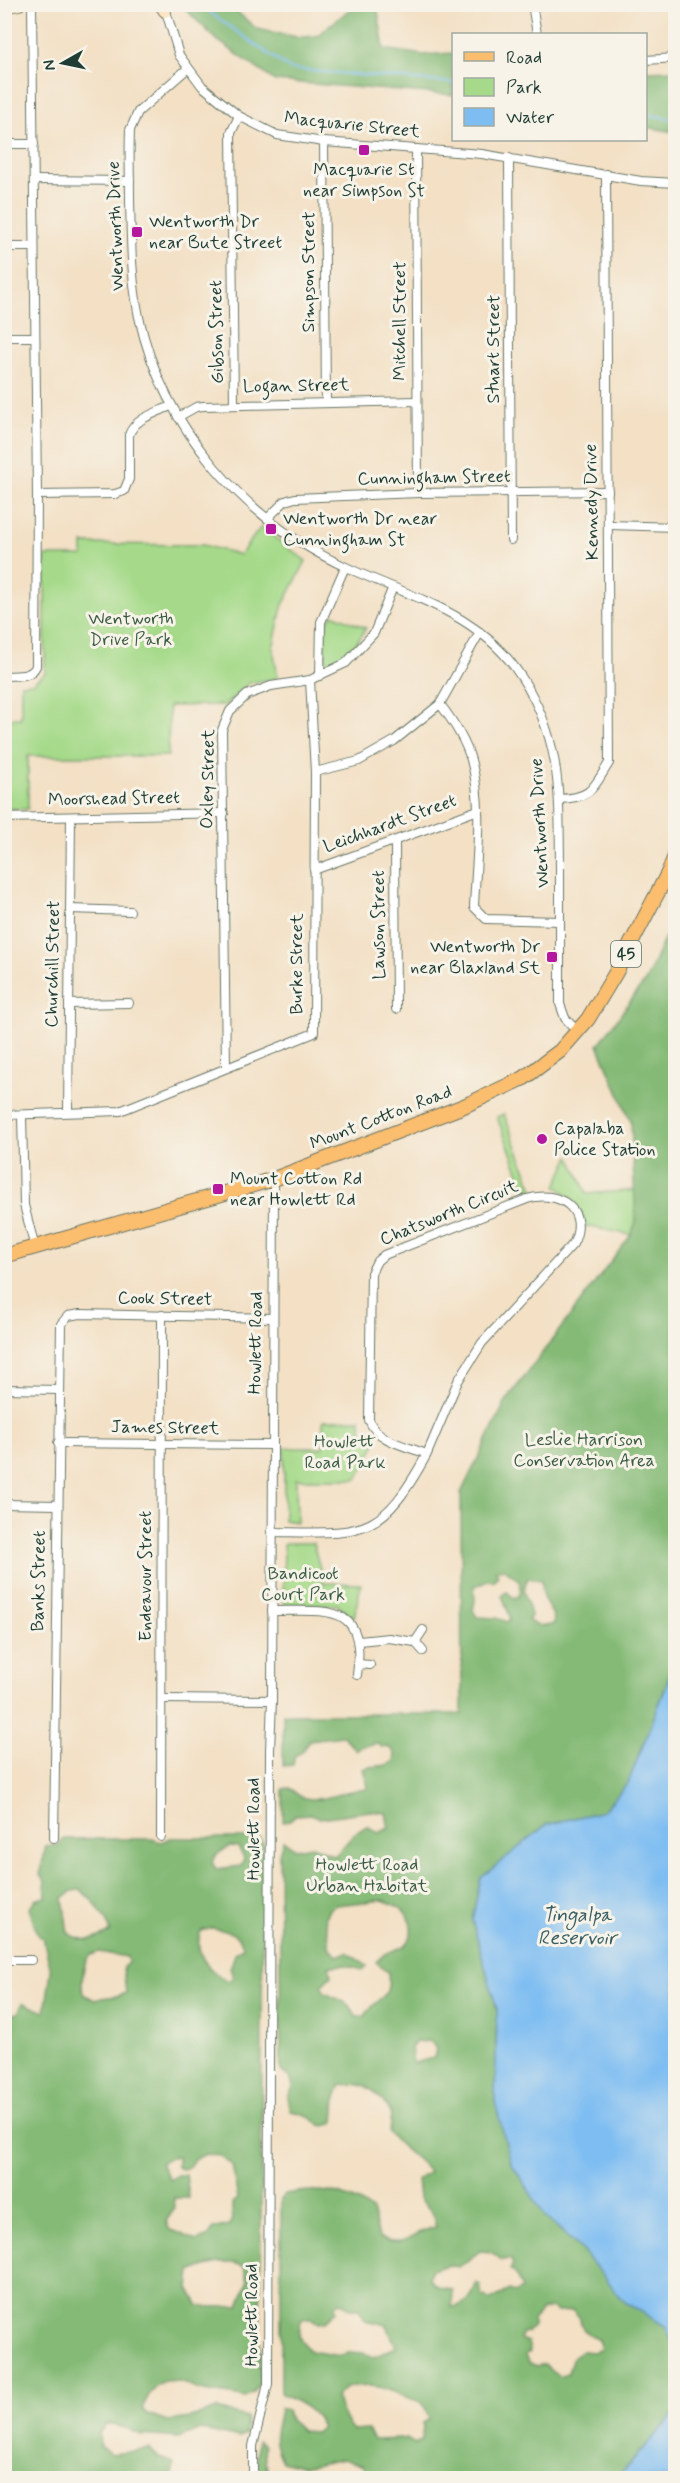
<svg xmlns="http://www.w3.org/2000/svg" width="680" height="2483" font-family="Mynerve,sans-serif">
<style>
.green{fill:#a6da8a;stroke:#628c5f;stroke-width:1.5}
.forest{fill:#84ba76;stroke:#527c55;stroke-width:1.5;fill-rule:evenodd}
.water{fill:#7ebdf2;stroke:#4e7d93;stroke-width:1.5}
.lines{fill:none;stroke-linecap:round;stroke-linejoin:round}
.stream{stroke:#7ebdf2;stroke-width:2}
.minor-casing{stroke:#697667;stroke-width:10}
.secondary-casing{stroke:#697667;stroke-width:14}
.primary-casing{stroke:#697667;stroke-width:16}
.minor{stroke:#fff;stroke-width:8}
.secondary{stroke:#fde5c5;stroke-width:12}
.primary{stroke:#fbbd6e;stroke-width:14}
.poi-dot{fill:#b5179e;stroke:#f7f3e8;stroke-width:2}
.labels{text-anchor:middle;dominant-baseline:central;stroke-width:6;stroke-linejoin:round;paint-order:stroke}
.shield{fill:#f7f3e8;stroke:#60746a;stroke-width:1.5}
.shield-label{font-size:16px;font-weight:bold;fill:#1f3d34}
.street-label{font-size:18px;fill:#1f3d34;stroke:#f7f3e8}
.poi-label{font-size:18px;fill:#1f3d34;stroke:#f7f3e8;text-anchor:start}
.park-label{font-size:18px;fill:#3a5c45;stroke:#f7f3e8}
.water-label{font-size:20px;font-style:italic;fill:#375d64;stroke:#f7f3e8}
</style>
<rect width="100%" height="100%" fill="#f7f3e8"/>
<filter id="ink" filterUnits="userSpaceOnUse"><feTurbulence type="fractalNoise" baseFrequency=".0167" numOctaves="2"/><feDisplacementMap in="SourceGraphic" scale="12" xChannelSelector="R" yChannelSelector="G"/><feConvolveMatrix kernelMatrix="1 2 1 2 8 2 1 2 1" color-interpolation-filters="sRGB"/></filter>
<filter id="wash" filterUnits="userSpaceOnUse"><feTurbulence type="fractalNoise" baseFrequency=".008" numOctaves="4" result="noise"/><feDisplacementMap in="SourceGraphic" scale="24" xChannelSelector="R" yChannelSelector="G"/><feGaussianBlur stdDeviation="1.35" result="paint"/><feColorMatrix in="noise" values="0 0 0 0 0 0 0 0 0 0 0 0 0 0 0 0 0 1.4 0 .05"/><feComposite in="paint" operator="in"/></filter>
<g filter="url(#wash)">
<rect width="100%" height="100%" fill="#f3e0c5"/>
<!-- green -->
<g class="green">
<polygon points="261,527 306,561 282,607 273,648 278,678 249,683 225,705 169,706 168,756 28,756 28,809 5,809 5,718 21,718 21,684 32,683 45,673 45,556 83,556 83,544 203,545 240,555"/>
<path d="M332 614 366 628C357 645 344 658 326 665L324 630Z"/>
<polygon points="504,1114 533,1189 526,1191 497,1117"/>
<path d="M570 1156 587 1194 636 1190V1222L631 1235 585 1226C580 1207 572 1197 556 1186Z"/>
<polygon points="360,1419 364,1436 376,1443 357,1479 296,1479 297,1522 284,1520 284,1448 323,1448 323,1420"/>
<polygon points="286,1543 313,1543 324,1583 361,1584 354,1618 338,1605 286,1604 283,1602 284,1544"/>
</g>
<!-- forest -->
<g class="forest">
<polygon points="181,5 229,5 257,29 297,37 317,36 355,5 377,5 384,49 423,55 453,53 453,95 275,81 217,40"/>
<polygon points="675,70 675,132 646,127 646,71"/>
<path d="M675 915V1651L666 1686 628 1783 603 1811 546 1825 481 1878 472 1920 497 2009 495 2102 545 2216 581 2249 625 2302 665 2326 675 2348V2413L617 2478H362L364 2466 343 2459 303 2467 282 2461C269 2434 276 2435 280 2408L287 2410 290 2420 301 2431 315 2432 322 2428C315 2409 299 2403 281 2394V2199L284 2194C319 2188 342 2190 372 2210L379 2238C410 2248 410 2232 436 2227L432 2212 419 2198 417 2180 429 2172C417 2156 401 2149 389 2133L391 2113C377 2091 368 2081 341 2085L336 2097 334 2123C317 2130 320 2122 307 2116 302 2113 296 2112 291 2111L288 2097 293 2087 291 2079 281 2071 279 1854 283 1840 295 1849 312 1846 335 1856 355 1833 367 1826 378 1833 389 1828 386 1813 370 1811 320 1818 310 1814 295 1815 290 1821 283 1822V1789L289 1788C294 1791 299 1797 305 1798 326 1803 345 1788 365 1790L368 1786 363 1769C373 1764 385 1769 394 1761L395 1754 391 1748 381 1747 378 1743 363 1746 356 1751 343 1736 309 1740 301 1753 295 1755 293 1765 283 1766V1714H462L461 1493 506 1401 631 1235 636 1222 631 1122 598 1045 646 980ZM504 1568C514 1578 525 1579 519 1596L514 1598 507 1592 502 1595 510 1617 508 1622 496 1618 477 1617 473 1610 475 1601 474 1587 487 1580 494 1581 498 1576 496 1571ZM528 1578 541 1580C543 1585 542 1590 543 1596 545 1607 555 1611 554 1624 545 1627 535 1627 528 1620L531 1616C529 1601 519 1593 528 1578ZM383 1900C389 1903 399 1906 404 1911 412 1919 415 1939 404 1946 393 1952 385 1951 376 1962L388 1972C391 2003 378 1994 365 2016L356 2017C351 2001 338 2000 325 1993L321 1986 331 1976 329 1966 344 1965 363 1970 367 1966 347 1952 337 1956 329 1947C332 1932 315 1915 336 1905ZM431 2041 436 2049 434 2058 413 2063 411 2048 416 2042ZM480 2251 491 2252 502 2260 510 2259 513 2264 510 2270 515 2273 522 2289 515 2293 510 2290 491 2300 482 2295 480 2286 476 2283C473 2297 467 2305 452 2307L453 2290C442 2289 436 2287 429 2278L431 2270 448 2265 459 2267ZM341 2302 351 2309H359L365 2320 387 2325 396 2347 374 2357 364 2353 348 2352 340 2356 310 2351 299 2337 301 2320C309 2316 311 2317 317 2323L325 2322 336 2310 335 2304ZM551 2308 557 2312 573 2311 580 2318C580 2330 589 2335 598 2340L601 2349 593 2352 582 2351 572 2359 568 2373 561 2377 552 2372 545 2364 536 2366 529 2363 526 2355 530 2352 528 2342 520 2339 521 2333 527 2332 533 2326V2320L543 2310ZM373 2386C384 2388 391 2390 401 2395 419 2404 421 2395 429 2419L423 2423 422 2440 415 2444 406 2439 374 2440 368 2430 353 2431C347 2426 338 2404 336 2397L346 2387Z"/>
<path d="M170 1838H259L263 1843 260 2383 254 2392 245 2398C228 2393 213 2394 197 2389 193 2388 189 2385 184 2383 159 2377 151 2388 142 2409L148 2414 167 2421 191 2418 217 2409 247 2417 245 2435 239 2438 200 2429 178 2438 142 2435 114 2424H106L99 2433 100 2447 112 2454 150 2449 159 2458 174 2463 172 2475 149 2478H5V2015L18 2013 23 2003 45 2012 51 1971 43 1938 38 1936 29 1908 35 1900 46 1897 45 1881 40 1875 46 1846 59 1845 62 1839H152L161 1842ZM230 1846 238 1847 244 1858 241 1866 216 1869 212 1862 215 1856ZM81 1890C95 1902 105 1915 111 1932 94 1940 86 1944 68 1933L63 1898 72 1891ZM213 1928C226 1931 241 1933 243 1948L236 1952 230 1968 233 1977 229 1981C210 1974 192 1952 201 1931ZM99 1952 127 1957 128 1963 123 1967 126 1993C115 1999 106 1995 95 2000L83 1994C81 1985 82 1963 90 1956 92 1954 96 1953 99 1952ZM206 2154 220 2156 232 2165 238 2199 232 2203V2219L229 2225 213 2229 209 2236 196 2241C187 2237 180 2232 170 2230L166 2221 175 2208 174 2198H189L186 2175H177L170 2180 161 2163 170 2158 178 2157 176 2165 181 2169 188 2168 195 2159ZM219 2263H234L245 2267 248 2282 239 2306C232 2307 203 2307 199 2306L189 2289 191 2272 202 2267Z"/>
<polygon points="257,2441 264,2446 265,2462 272,2478 256,2478"/>
</g>
<!-- water -->
<g class="water">
<polygon points="675,1651 676,2348 675,2348 665,2326 625,2302 581,2249 545,2216 511,2163 495,2102 497,2009 472,1920 481,1878 546,1825 603,1811 628,1783 666,1687"/>
<polygon points="675,2413 675,2478 617,2478"/>
</g>
<g class="lines">
<!-- stream -->
<g class="stream">
<polyline points="203,4 208,11 290,69 454,83"/>
<polyline points="646,114 676,120"/>
</g>
</g>
</g>
<g filter="url(#ink)">
<g class="lines">
<defs>
<g id="minor">
<polyline points="532,4 537,34"/>
<polyline points="436,7 446,4"/>
<polyline points="165,8 179,55 202,86 239,116 277,135 324,142 482,154 641,181 676,183"/>
<polyline points="646,60 676,58"/>
<path d="M187 69 138 112 130 130C129 153 130 177 130 200 131 239 131 278 139 317 163 428 246 522 348 568 413 598 481 613 522 678 563 742 559 797 560 869 560 914 560 959 560 1004L565 1018 578 1032"/>
<polyline points="324,142 326,402"/>
<polyline points="4,144 34,144"/>
<polyline points="416,149 418,493"/>
<polyline points="509,158 511,540"/>
<polyline points="34,180 130,181"/>
<polyline points="4,247 34,247"/>
<polyline points="4,337 34,337"/>
<polyline points="234,404 231,133 239,116"/>
<polyline points="178,417 196,407 203,406 417,401"/>
<path d="M37 495 115 494 124 491 129 479V435C135 418 156 413 171 406"/>
<polyline points="268,518 285,501 295,498 418,493 608,491"/>
<polyline points="610,525 676,527"/>
<path d="M4 676C16 675 31 678 36 666L37 495 32 4"/>
<polyline points="320,676 321,622 345,567"/>
<path d="M440 704C453 721 465 739 471 760 484 806 476 859 474 907L486 919 560 921"/>
<polyline points="315,772 359,761 394,741 440,704 480,632"/>
<path d="M559 799C592 798 593 788 609 763L606 174"/>
<polyline points="4,818 224,813"/>
<polyline points="395,842 396,1009"/>
<polyline points="314,870 478,810"/>
<polyline points="70,909 130,911"/>
<polyline points="69,1004 129,1003"/>
<polyline points="226,1068 222,730 230,711 247,695 271,686 310,680 346,663 374,633 393,587"/>
<polyline points="68,1112 71,817"/>
<polyline points="4,1115 120,1111 314,1033 315,772 310,680"/>
<polyline points="22,1115 24,1205 35,1248"/>
<polyline points="4,1389 60,1390"/>
<polyline points="58,1443 272,1445"/>
<polyline points="4,1504 57,1505"/>
<path d="M271 1532C363 1533 380 1540 427 1454 406 1446 377 1441 369 1420L371 1273 377 1261 384 1255 527 1199C559 1189 590 1210 573 1244L482 1343 458 1381 427 1454"/>
<path d="M272 1611C327 1611 367 1602 357 1675"/>
<polyline points="359,1641 389,1638 415,1642"/>
<polyline points="423,1651 415,1642 423,1630"/>
<polyline points="358,1664 370,1665"/>
<polyline points="162,1699 272,1700"/>
<polyline points="161,1837 162,1315"/>
<polyline points="54,1838 61,1324 68,1316 80,1314 273,1318"/>
<polyline points="4,1960 31,1960"/>
<polyline points="253,2478 253,2446 268,2384 270,1750 272,1700 274,1179"/>
</g>
<g id="secondary">
<polyline points="160,4 165,11"/>
<polyline points="4,7 19,4"/>
</g>
<polyline id="primary" points="4,1256 274,1179 464,1106 524,1078 560,1051 588,1019 615,974 668,873 676,854"/>
</defs>
<!-- minor casing -->
<use href="#minor" class="minor-casing"/>
<!-- secondary casing -->
<use href="#secondary" class="secondary-casing"/>
<!-- primary casing -->
<use href="#primary" class="primary-casing"/>
<!-- minor -->
<use href="#minor" class="minor"/>
<!-- secondary -->
<use href="#secondary" class="secondary"/>
<!-- primary -->
<use href="#primary" class="primary"/>
</g>
</g>
<!-- markers -->
<g class="poi-dot">
<rect x="358" y="144" width="12" height="12" rx="3"/>
<rect x="131" y="226" width="12" height="12" rx="3"/>
<rect x="265" y="523" width="12" height="12" rx="3"/>
<rect x="546" y="951" width="12" height="12" rx="3"/>
<circle cx="542" cy="1139" r="6"/>
<rect x="212" y="1183" width="12" height="12" rx="3"/>
</g>
<g class="labels">
<!-- shield labels -->
<rect class="shield" x="611" y="941" width="30" height="26" rx="4.5"/>
<g class="shield-label">
<text x="626" y="954">45</text>
</g>
<!-- street labels -->
<g class="street-label">
<text transform="translate(352 125) rotate(6)">Macquarie Street</text>
<text transform="translate(116 226) rotate(-92)">Wentworth Drive</text>
<text transform="translate(309 272) rotate(-90)">Simpson Street</text>
<text transform="translate(400 321) rotate(-90)">Mitchell Street</text>
<text transform="translate(217 332) rotate(-91)">Gibson Street</text>
<text transform="translate(494 349) rotate(-90)">Stuart Street</text>
<text transform="translate(296 386) rotate(-1)">Logan Street</text>
<text transform="translate(434 478) rotate(-1)">Cunningham Street</text>
<text transform="translate(592 502) rotate(-91)">Kennedy Drive</text>
<text transform="translate(208 779) rotate(-89)">Oxley Street</text>
<text transform="translate(114 799) rotate(-1)">Moorshead Street</text>
<text transform="translate(540 823) rotate(-93)">Wentworth Drive</text>
<text transform="translate(390 824) rotate(-20)">Leichhardt Street</text>
<text transform="translate(379 925) rotate(-90)">Lawson Street</text>
<text transform="translate(53 964) rotate(-89)">Churchill Street</text>
<text transform="translate(297 964) rotate(-90)">Burke Street</text>
<text transform="translate(381 1118) rotate(-21)">Mount Cotton Road</text>
<text transform="translate(449 1213) rotate(-22)">Chatsworth Circuit</text>
<text transform="translate(165 1299) rotate(1)">Cook Street</text>
<text transform="translate(256 1343) rotate(-89)">Howlett Road</text>
<text transform="translate(165 1428) rotate(1)">James Street</text>
<text transform="translate(146 1576) rotate(-90)">Endeavour Street</text>
<text transform="translate(39 1581) rotate(-89)">Banks Street</text>
<text transform="translate(254 1829) rotate(-90)">Howlett Road</text>
<text transform="translate(252 2315) rotate(-90)">Howlett Road</text>
</g>
<!-- poi labels -->
<g class="poi-label">
<text x="364" y="170" text-anchor="middle">Macquarie St<tspan x="364" dy="21">near Simpson St</tspan></text>
<text x="149" y="222">Wentworth Dr<tspan x="149" dy="21">near Bute Street</tspan></text>
<text x="283" y="519">Wentworth Dr near<tspan x="283" dy="21">Cunningham St</tspan></text>
<text x="540" y="947" text-anchor="end">Wentworth Dr<tspan x="540" dy="21">near Blaxland St</tspan></text>
<text x="554" y="1129">Capalaba<tspan x="554" dy="21">Police Station</tspan></text>
<text x="230" y="1179">Mount Cotton Rd<tspan x="230" dy="21">near Howlett Rd</tspan></text>
</g>
<!-- park labels -->
<g class="park-label">
<text x="131" y="619">Wentworth<tspan x="131" dy="21">Drive Park</tspan></text>
<text x="584" y="1440">Leslie Harrison<tspan x="584" dy="21">Conservation Area</tspan></text>
<text x="345" y="1442">Howlett<tspan x="345" dy="21">Road Park</tspan></text>
<text x="303" y="1574">Bandicoot<tspan x="303" dy="21">Court Park</tspan></text>
<text x="367" y="1865">Howlett Road<tspan x="367" dy="21">Urban Habitat</tspan></text>
</g>
<!-- water labels -->
<g class="water-label">
<text x="577" y="1915">Tingalpa<tspan x="577" dy="23">Reservoir</tspan></text>
</g>
</g>
<!-- margin -->
<rect width="680" height="2483" fill="none" stroke="#f7f3e8" stroke-width="24"/>
<!-- legend -->
<rect x="452" y="33" width="195" height="108" fill="#f7f3e8" stroke="#a1aaa0" stroke-width="1.5"/>
<rect x="464" y="52" width="30" height="9" fill="#fbbd6e" stroke="#a1aaa0" stroke-width="1.5"/>
<text x="506" y="63" font-size="18" fill="#1f3d34">Road</text>
<rect x="464" y="78" width="30" height="18" fill="#a6da8a" stroke="#a1aaa0" stroke-width="1.5"/>
<text x="506" y="93" font-size="18" fill="#1f3d34">Park</text>
<rect x="464" y="108" width="30" height="18" fill="#7ebdf2" stroke="#a1aaa0" stroke-width="1.5"/>
<text x="506" y="123" font-size="18" fill="#1f3d34">Water</text>
<!-- north arrow -->
<g transform="translate(63 63) rotate(261)" stroke="#f7f3e8" stroke-width="4.5" paint-order="stroke">
<path d="M0-4.5L10 22L0 15L-10 22Z" fill="#1f3d34"/>
<text y="-9" font-size="16" font-weight="bold" text-anchor="middle" fill="#1f3d34">N</text>
</g>
</svg>
